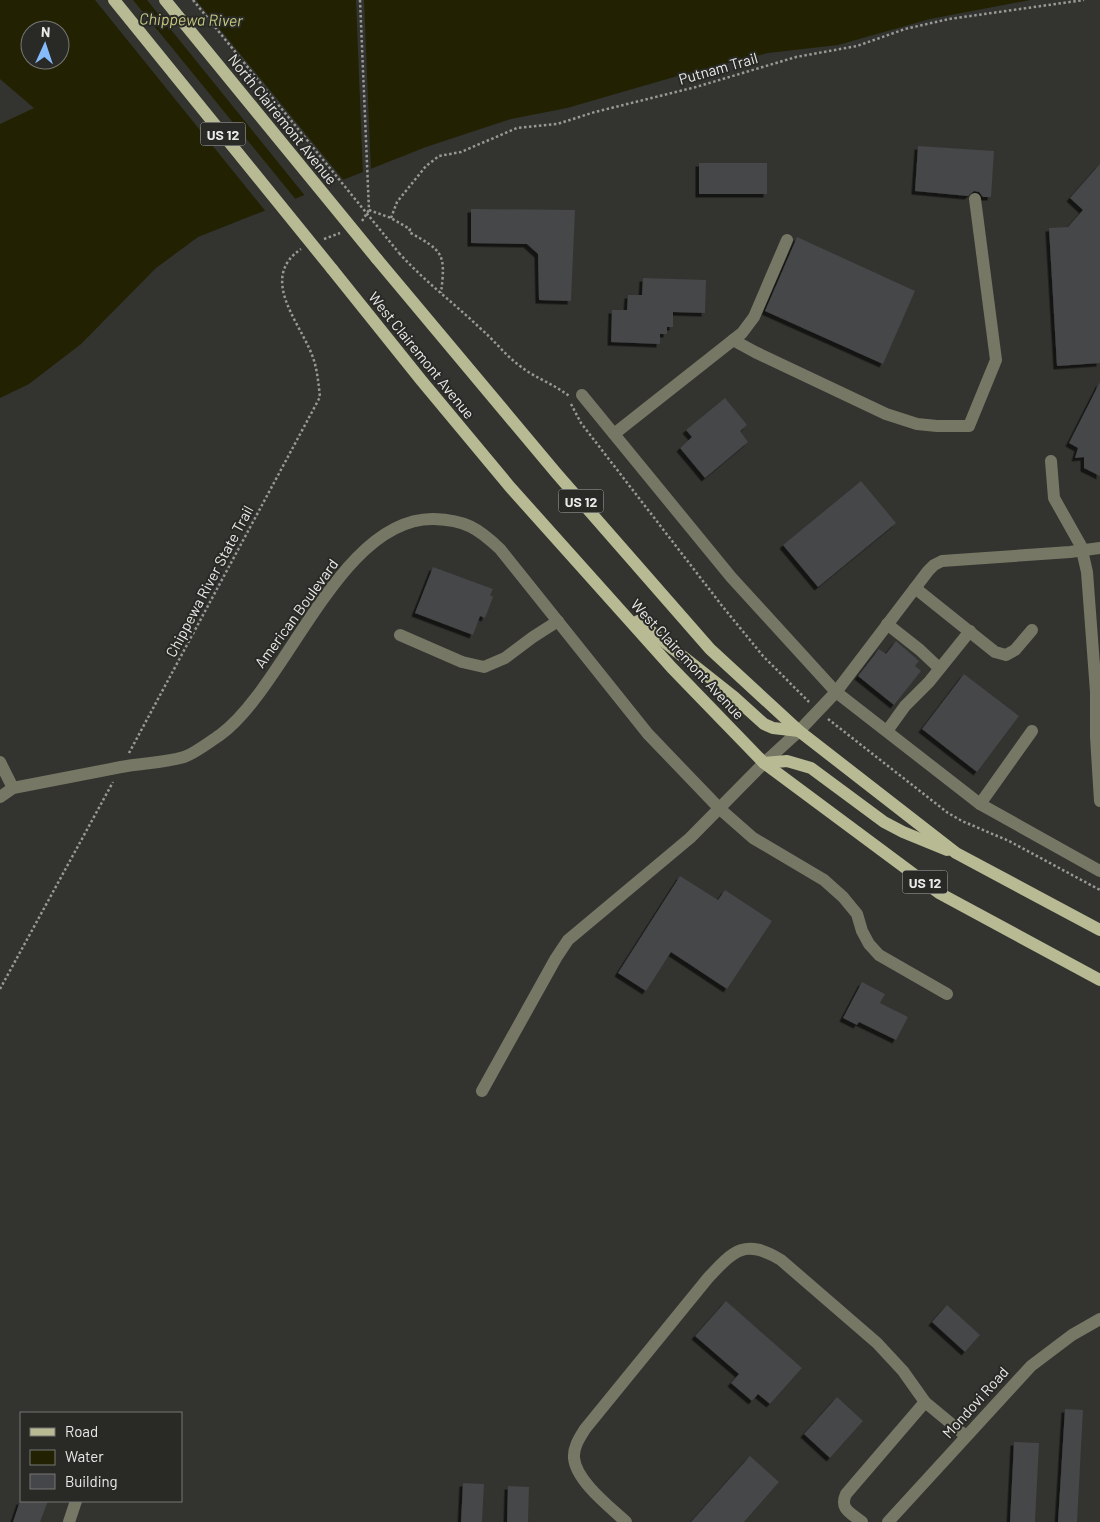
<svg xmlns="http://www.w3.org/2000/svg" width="1100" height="1522" font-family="Barlow,sans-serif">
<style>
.water{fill:#222203;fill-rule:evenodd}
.pier{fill:#333330}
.building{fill:#444649;filter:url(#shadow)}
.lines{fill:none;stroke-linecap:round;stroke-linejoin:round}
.path{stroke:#989896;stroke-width:2.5;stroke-dasharray:2.5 2.5;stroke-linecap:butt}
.minor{stroke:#767764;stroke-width:12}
.major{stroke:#b8ba94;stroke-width:12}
.path-bridge{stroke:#989896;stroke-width:2.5;stroke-dasharray:2.5 2.5;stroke-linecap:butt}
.major-bridge{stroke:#b8ba94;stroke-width:12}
.labels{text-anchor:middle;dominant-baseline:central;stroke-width:4;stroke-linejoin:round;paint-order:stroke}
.shield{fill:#292926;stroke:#b0b1ae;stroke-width:1}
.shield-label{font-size:14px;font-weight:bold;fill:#eaebe9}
.street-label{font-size:15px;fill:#eaebe9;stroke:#292926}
.water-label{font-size:16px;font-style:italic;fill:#c4c780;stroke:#292926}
</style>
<defs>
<filter id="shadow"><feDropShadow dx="-3.5" dy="3.5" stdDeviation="0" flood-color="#0009"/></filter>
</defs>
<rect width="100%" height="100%" fill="#333330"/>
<!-- water -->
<path class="water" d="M0 0H1030L930 19 838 45 768 53 681 75 567 108 511 119 426 147 198 237 156 268 81 344 29 384 0 398V124L34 108 0 79ZM30 30H60V60H30Z"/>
<!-- pier -->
<g class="pier">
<polygon points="95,0 133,0 297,201 267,213"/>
<polygon points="147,0 196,0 345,182 306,197"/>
<polygon points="356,0 364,0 371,172 363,175"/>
</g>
<!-- building -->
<g class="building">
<polygon points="918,146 994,151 991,197 983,197 979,192 974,191 968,196 915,191"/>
<rect x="699" y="163" width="68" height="31"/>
<polygon points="1100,164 1100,363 1057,366 1049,228 1068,227 1083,210 1070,198"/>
<polygon points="471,209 575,210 571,301 539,300 538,254 527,244 471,243"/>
<polygon points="797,237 915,291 883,364 765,311"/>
<polygon points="643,278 706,280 705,313 673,312 673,327 667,327 667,334 660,334 660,344 611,342 612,310 627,310 628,295 642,295"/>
<polygon points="1100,382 1100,476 1084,468 1084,457 1075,458 1078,448 1069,443"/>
<polygon points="725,398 747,425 740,431 748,442 705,478 680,448 692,437 686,430"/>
<polygon points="861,481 896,523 818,587 783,545"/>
<polygon points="433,567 493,589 490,595 493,597 485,618 480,616 473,635 415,613"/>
<polygon points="896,641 919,661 915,666 921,671 894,705 858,676 879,649 886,654"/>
<polygon points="964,674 1019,716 977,772 922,729"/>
<polygon points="680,876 718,900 725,890 772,921 727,989 671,952 646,991 618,973"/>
<polygon points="862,982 885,994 880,1003 908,1017 896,1040 859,1022 857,1025 843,1018"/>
<polygon points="726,1301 802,1368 770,1404 758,1394 752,1401 731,1383 739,1374 695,1336"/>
<polygon points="947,1305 980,1335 965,1352 932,1322"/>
<polygon points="837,1397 863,1421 830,1458 804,1434"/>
<polygon points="1065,1409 1083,1410 1077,1522 1058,1522"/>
<polygon points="1014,1442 1039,1443 1035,1522 1010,1522"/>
<polygon points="750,1456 779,1482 744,1522 691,1522"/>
<polygon points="463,1483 484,1484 482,1522 461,1522"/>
<polygon points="508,1486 529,1487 528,1522 507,1522"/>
<polygon points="20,1501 48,1501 40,1522 13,1522"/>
</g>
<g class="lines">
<!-- path -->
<g class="path">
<polyline points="360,0 369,210"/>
<path d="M369 210 391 218 410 229 409 232C443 251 446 253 441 293"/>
<polyline points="391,218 397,202 426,166 439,156 461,152 517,128 557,124 595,112 696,87 796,57 857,46 905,29 949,19 1084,0"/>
<polyline points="362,221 369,210"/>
<polyline points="324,239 340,233"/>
<path d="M399 253C424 281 454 303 481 329 495 341 505 355 520 366 535 378 554 384 569 396"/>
<polyline points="571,404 581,423 723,607 763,656 809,702"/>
<polyline points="828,719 948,813 962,821 1009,841 1100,890"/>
<path d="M129 753 320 397C318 380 317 364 309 348 295 317 261 276 301 249"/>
<polyline points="0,989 113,782"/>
</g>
<!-- minor -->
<g class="minor">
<polyline points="733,340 755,352 886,414 917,424 937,426 969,426 996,360 975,199"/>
<polyline points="582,395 731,577 836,692 980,804 1100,871"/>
<polyline points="614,434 742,333 754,317 787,240"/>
<polyline points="1051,461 1054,498 1081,546 1087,572 1096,692 1096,737 1100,801"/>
<polyline points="915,588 995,652 1006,655 1015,650 1032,630"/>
<polyline points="887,624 920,650 939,668"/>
<polyline points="400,635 462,662 484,667 505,658 533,637 558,621"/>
<polyline points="887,731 905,706 929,682 970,631"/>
<polyline points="0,762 13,788"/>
<path d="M0 797 13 788C49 781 85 774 121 767 142 763 164 763 184 757 194 754 211 741 220 735 287 686 340 517 434 519 465 520 478 528 500 549L648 734 720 809 753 838 824 880 843 897 857 914 862 931 869 944 879 955 947 994"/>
<polyline points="980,804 1032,731"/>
<polyline points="482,1091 556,958 568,940 690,838 764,763 799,731 836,692 928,571 934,565 942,561 1070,552 1100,548"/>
<polyline points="69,1522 76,1501"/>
<path d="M626 1522C610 1507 576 1481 574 1458 573 1447 580 1437 585 1429L708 1278C734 1250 745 1238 781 1260L877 1343 903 1371 925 1402"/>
<path d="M862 1522C851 1513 839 1509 846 1494L925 1402 966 1436"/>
<polyline points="888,1522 1031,1366 1072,1335 1100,1319"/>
</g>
<!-- major -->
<g class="major">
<polyline points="377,259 557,474 710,649 799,731 956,853 1100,930"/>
<polyline points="332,269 421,380 510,487 672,668 764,763 939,893 1100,980"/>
<polyline points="638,621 734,697 764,724 773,728 799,731"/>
<polyline points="764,763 787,761 811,768 884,822 903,832 947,850"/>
</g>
<!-- path-bridge -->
<polyline class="path-bridge" points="193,0 399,253"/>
<!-- major-bridge -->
<g class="major-bridge">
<polyline points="114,0 332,269"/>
<polyline points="165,0 377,259"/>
</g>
</g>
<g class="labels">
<!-- shield labels -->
<g class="shield">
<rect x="200.5" y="122.5" width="45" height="23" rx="4"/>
<rect x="558.5" y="489.5" width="45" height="23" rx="4"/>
<rect x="902.5" y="870.5" width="45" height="23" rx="4"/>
</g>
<g class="shield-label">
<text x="223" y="134">US 12</text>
<text x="581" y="501">US 12</text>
<text x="925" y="882">US 12</text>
</g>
<!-- street labels -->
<g class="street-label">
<text transform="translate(718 68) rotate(-16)">Putnam Trail</text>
<text transform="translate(283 119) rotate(51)">North Clairemont Avenue</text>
<text transform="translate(422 355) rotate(51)">West Clairemont Avenue</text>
<text transform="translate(209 581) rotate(-62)">Chippewa River State Trail</text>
<text transform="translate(296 613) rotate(-54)">American Boulevard</text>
<text transform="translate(688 659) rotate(47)">West Clairemont Avenue</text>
<text transform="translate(975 1402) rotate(-48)">Mondovi Road</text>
</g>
<!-- water labels -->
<g class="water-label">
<text transform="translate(191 19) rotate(1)">Chippewa River</text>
</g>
</g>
<!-- legend -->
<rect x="20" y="1412" width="162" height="90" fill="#292926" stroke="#767774"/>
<rect x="30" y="1428" width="25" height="8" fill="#b8ba94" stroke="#767774"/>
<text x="65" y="1437" font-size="15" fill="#eaebe9">Road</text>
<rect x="30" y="1450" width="25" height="15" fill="#222203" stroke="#767774"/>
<text x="65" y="1462" font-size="15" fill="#eaebe9">Water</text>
<rect x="30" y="1474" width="25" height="15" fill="#444649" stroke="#767774"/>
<text x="65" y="1487" font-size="15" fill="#eaebe9">Building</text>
<!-- north arrow -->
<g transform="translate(45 45) rotate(3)"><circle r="24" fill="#292926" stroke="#767774"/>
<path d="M0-4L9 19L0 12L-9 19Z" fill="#86bbfb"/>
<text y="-8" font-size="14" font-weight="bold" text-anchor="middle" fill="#eaebe9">N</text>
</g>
</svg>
